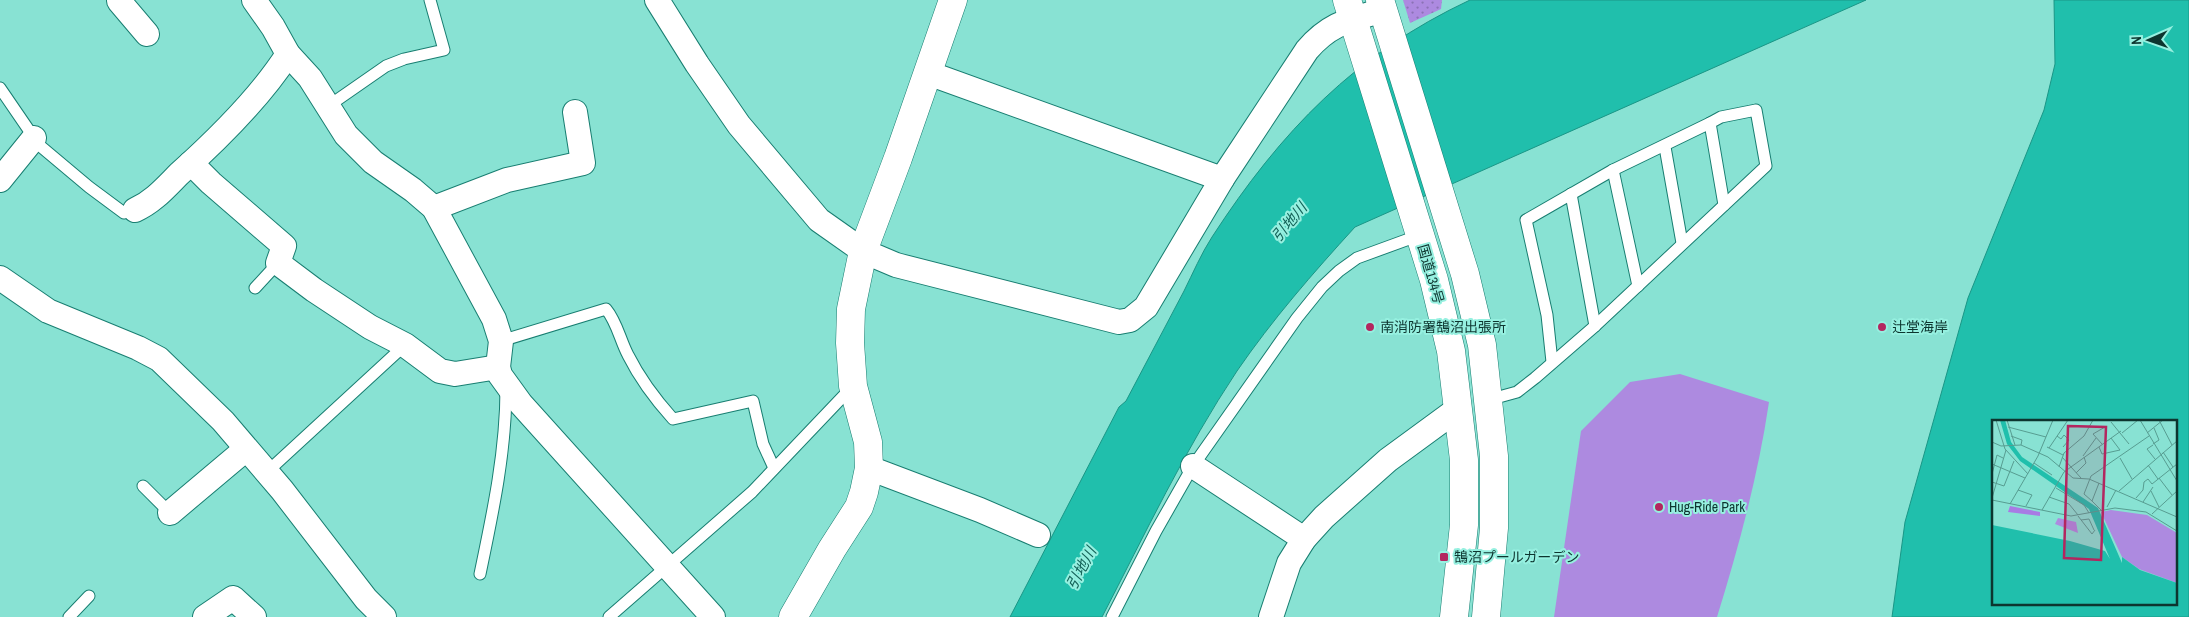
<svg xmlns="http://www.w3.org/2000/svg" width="2189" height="617" font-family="'Archivo Narrow','Noto Sans JP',sans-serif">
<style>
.park{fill:url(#park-dots)}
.pitch{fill:#ad8ae0}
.water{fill:#20bfac;stroke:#1a9686;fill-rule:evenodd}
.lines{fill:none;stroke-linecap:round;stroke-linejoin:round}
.lane-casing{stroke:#187e71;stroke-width:13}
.street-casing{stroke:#187e71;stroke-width:26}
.secondary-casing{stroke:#187e71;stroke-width:29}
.highway-casing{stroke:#187e71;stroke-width:29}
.lane{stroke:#fff;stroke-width:11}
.street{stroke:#fff;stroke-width:24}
.secondary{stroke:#fff;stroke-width:28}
.highway{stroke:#fff;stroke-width:28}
.poi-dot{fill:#b3265f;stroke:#96f0e0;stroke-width:2}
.labels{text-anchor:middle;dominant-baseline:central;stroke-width:4;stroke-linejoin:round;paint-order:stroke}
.street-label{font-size:14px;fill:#0d352f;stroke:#96f0e0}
.poi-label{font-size:14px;fill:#0d352f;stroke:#96f0e0;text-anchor:start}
.water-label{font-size:15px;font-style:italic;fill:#136258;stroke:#96f0e0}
.inset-road{fill:none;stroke:#579d91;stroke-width:1}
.view{fill:#b3265f;fill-opacity:0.15;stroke:#b3265f;stroke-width:2.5}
.inset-edge{fill:none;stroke:#0d352f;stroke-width:2.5}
</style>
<defs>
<pattern id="park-dots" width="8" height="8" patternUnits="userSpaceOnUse" patternTransform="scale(1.25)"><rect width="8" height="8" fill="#ad8ae0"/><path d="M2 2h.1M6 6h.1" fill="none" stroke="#8b72b6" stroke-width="1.8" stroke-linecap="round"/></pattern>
</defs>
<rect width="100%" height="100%" fill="#88e2d3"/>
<!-- park -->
<polygon class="park" points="1403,0 1442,0 1441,9 1410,23"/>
<!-- pitch -->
<path class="pitch" d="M1680 374 1769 402C1758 476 1739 546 1717 617H1554L1581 431 1630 382Z"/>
<!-- water -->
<g class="water">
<path d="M1470 0H1866L1355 227C1313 273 1272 320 1237 371 1185 449 1145 534 1102 617H1010L1119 407 1126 401C1145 364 1165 328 1184 291 1193 273 1201 254 1212 237 1281 131 1355 54 1470 0Z"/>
<path d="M2054 0H2189V617H1892L1905 522 1968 298 2044 110 2055 64ZM1993 421H2175V603H1993Z"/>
</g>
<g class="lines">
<defs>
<g id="lane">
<polyline points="0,88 39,145 89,187 124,213 135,210"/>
<polyline points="327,107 386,66 404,59 444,50 430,0"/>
<polyline points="1665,147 1682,243"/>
<polyline points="1613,170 1638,286"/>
<polyline points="1571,194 1595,326"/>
<polyline points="255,288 278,263"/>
<path d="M501 341 606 309C617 322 620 340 628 355 640 379 655 399 673 419L753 401 763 444 774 468"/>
<polyline points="1552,362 1547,315 1526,220 1613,170 1710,123 1724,205"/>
<polyline points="1488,400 1517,392 1535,378 1595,326 1766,166 1756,110 1721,117 1710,123"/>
<polyline points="267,472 405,345"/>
<polyline points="143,486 170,513"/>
<path d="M480 574C493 512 506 451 506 388"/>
<polyline points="69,617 89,596"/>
<polyline points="609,617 752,492 851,388"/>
<polyline points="1112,617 1156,531 1193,466 1297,318 1322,287 1339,271 1357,258 1420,235"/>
</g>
<g id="street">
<polyline points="120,0 119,1 147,34"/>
<polyline points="254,0 273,27 288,54 310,78 346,135 373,162 413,190 434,208 494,319 501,341 498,367 500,375 521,404 713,617"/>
<polyline points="657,0 697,64 739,125 819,220 863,251 896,265 1119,322 1130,320 1146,307 1222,179"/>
<path d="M928 73 1222 179 1307 50C1330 23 1350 20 1383 10"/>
<polyline points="191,163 211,183 284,246 278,263 314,290 370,327 405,345 440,371 455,374 498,367"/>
<polyline points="0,180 34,138"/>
<polyline points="434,208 507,180 583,163 575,112"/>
<path d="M135 210C153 202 165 188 179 174 218 139 260 98 288 54"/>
<polyline points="0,278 48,311 138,348 159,359 223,421 282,490 366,599 384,617"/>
<polyline points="1193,466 1304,539"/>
<polyline points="869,468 980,510 1038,535"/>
<polyline points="170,513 246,449"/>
<polyline points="205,617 233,598 254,617"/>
<polyline points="1271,617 1289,563 1304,539 1324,517 1388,460 1459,408"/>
</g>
<polyline id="secondary" points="793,617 832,549 859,507 864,492 869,468 868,442 853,386 850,343 851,309 863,251 898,158 953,0"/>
<g id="highway">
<polyline points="1347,0 1434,280 1451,351 1464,460 1464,525 1454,617"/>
<polyline points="1380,0 1465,274 1482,345 1494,456 1494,528 1486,617"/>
</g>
</defs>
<!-- lane casing -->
<use href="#lane" class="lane-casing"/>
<!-- street casing -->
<use href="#street" class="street-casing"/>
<!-- secondary casing -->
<use href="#secondary" class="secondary-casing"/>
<!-- highway casing -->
<use href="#highway" class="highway-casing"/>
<!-- lane -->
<use href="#lane" class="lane"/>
<!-- street -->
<use href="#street" class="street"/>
<!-- secondary -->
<use href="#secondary" class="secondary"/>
<!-- highway -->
<use href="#highway" class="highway"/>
</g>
<!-- markers -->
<g class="poi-dot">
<circle cx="1370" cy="327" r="5"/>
<circle cx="1882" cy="327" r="5"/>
<circle cx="1659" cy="507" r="5"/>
<rect x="1439" y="552" width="10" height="10" rx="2.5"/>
</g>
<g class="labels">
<!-- street labels -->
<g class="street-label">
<text transform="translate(1431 274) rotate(74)">国道134号</text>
</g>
<!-- poi labels -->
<g class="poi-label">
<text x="1380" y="327">南消防署鵠沼出張所</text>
<text x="1892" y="327">辻堂海岸</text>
<text x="1669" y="507">Hug-Ride Park</text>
<text x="1454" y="557">鵠沼プールガーデン</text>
</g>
<!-- water labels -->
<g class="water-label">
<text transform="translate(1289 222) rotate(-50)">引地川</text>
<text transform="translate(1081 568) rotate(-62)">引地川</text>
</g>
</g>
<!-- overview -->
<g transform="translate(1992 420)">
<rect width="185" height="185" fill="#88e2d3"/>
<path d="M18 86 48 92V96L16 92Z" fill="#a87be4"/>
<path d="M119 90 155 95 185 113V163L147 149 130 137 109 92Z" fill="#ad8ae0"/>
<path d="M66 98 84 102 86 113 63 104Z" fill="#ad8ae0"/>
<path d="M8 0H13L19 22 30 37 106 88 130 143V137L148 150 185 163V185H0V105L78 121 113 131 118 139 97 89 28 41 15 24Z" fill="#20bfac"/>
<path class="inset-road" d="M4 0 13 29 36 54M15 0 23 25M148 0 185 61M167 0 180 25M119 2 137 24M16 7 54 17M130 13 146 0M155 13 171 0M19 16 30 20 29 25M65 16 69 19 72 15 77 20 71 27M119 18 128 30M0 22 9 26 29 25 56 37 81 58 97 59 185 97M110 24 101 14 113 7M161 24 167 20 162 8M161 25 155 29 163 39M55 27 71 35M107 27 110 34 128 30M57 28 76 0M171 32 181 47M91 36 104 18M70 37 89 58M128 38 140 59M42 43 60 55M0 44 33 58M156 45 166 59M67 47 72 33 92 16 101 0M84 53 94 43 92 37M0 54 5 35 11 38M167 58 180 75M0 62 12 66 22 41M107 63 100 81 110 91M64 68 92 85 97 93M26 70 40 75 34 86M127 71 185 21M159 71 167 87M57 77 77 84 86 95M0 78 14 30M144 78 151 70 152 62 156 59 160 64 185 44M0 80 79 96 123 88 154 92 185 111M100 81 92 74 99 56 157 16M151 82 161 67M18 84 46 36 61 0M115 87 124 70M50 90 72 52 129 11M160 94 185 71M86 96 100 114 103 110M89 100 97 99 102 110"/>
<path class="view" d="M76 6 114 7 109 140 72 138Z"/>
<rect width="185" height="185" class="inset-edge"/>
</g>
<!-- north arrow -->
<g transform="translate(2149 40) rotate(268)" stroke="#96f0e0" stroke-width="4" paint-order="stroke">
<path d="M0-4L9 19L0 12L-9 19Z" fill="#0d352f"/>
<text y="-8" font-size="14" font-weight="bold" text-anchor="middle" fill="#0d352f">N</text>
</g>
</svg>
